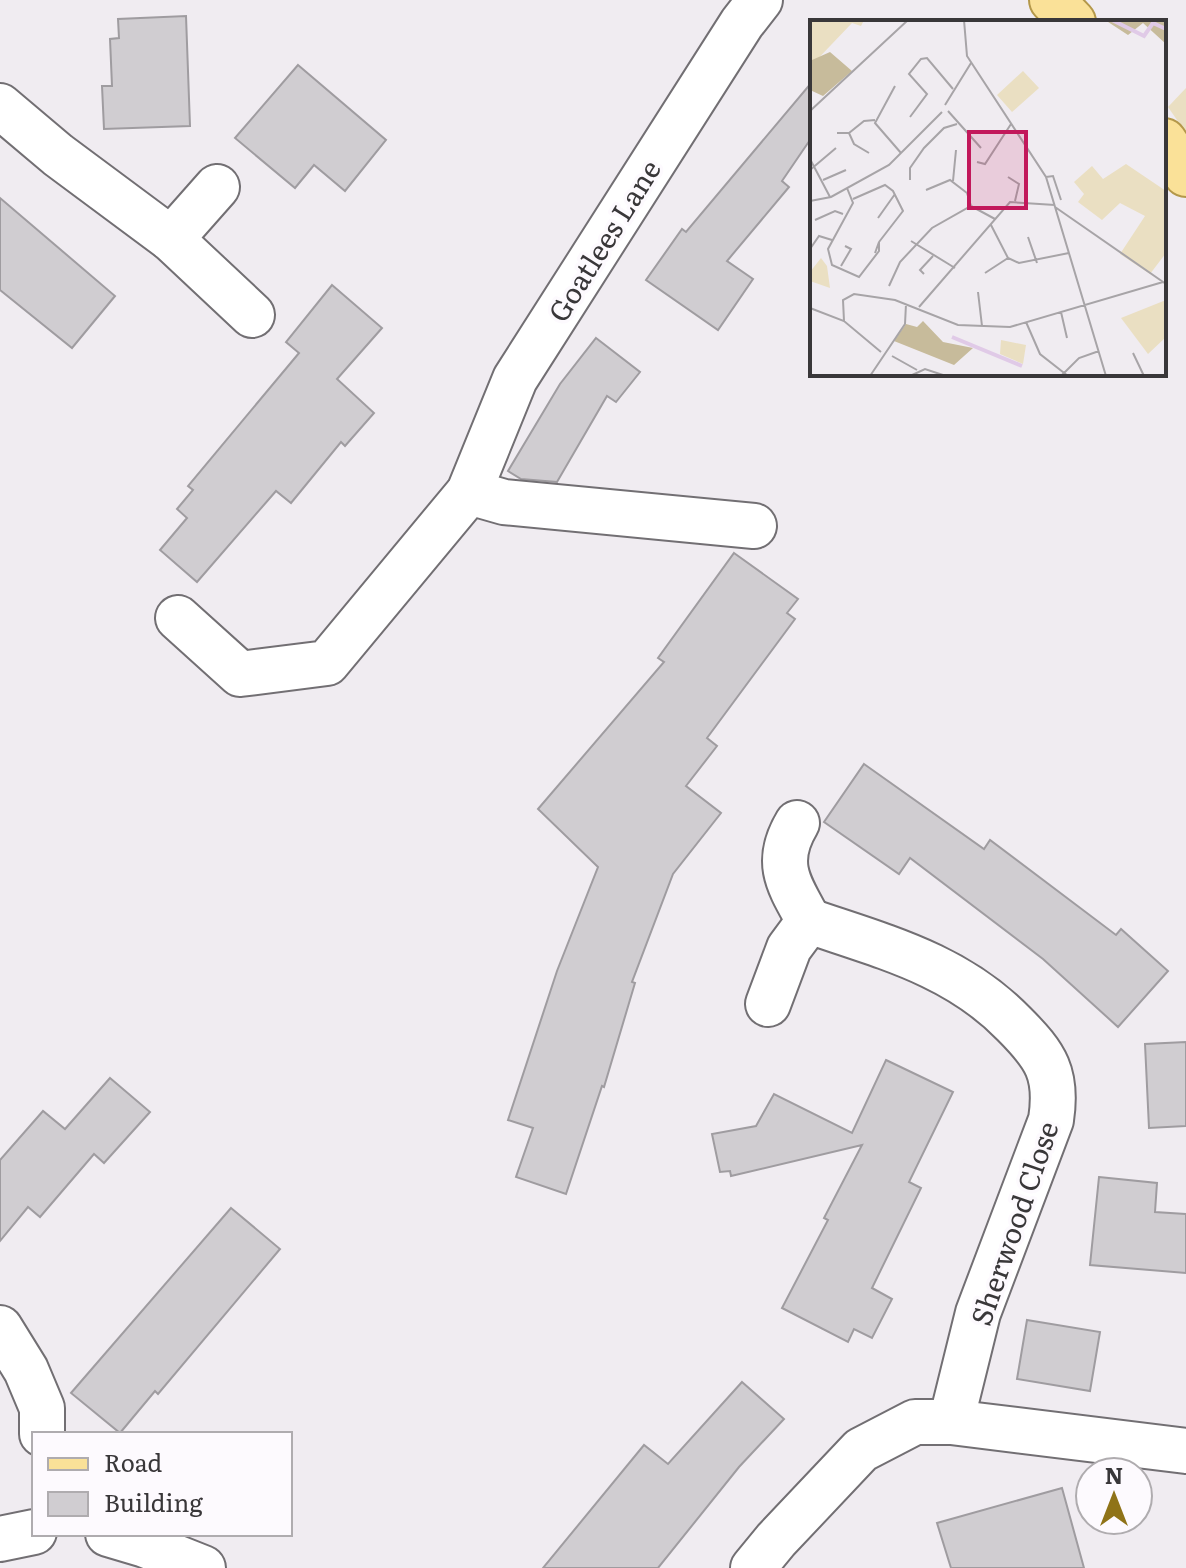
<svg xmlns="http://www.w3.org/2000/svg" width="1186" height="1568" font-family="Literata,serif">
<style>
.green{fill:#eadfc2}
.building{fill:#d0cdd1;stroke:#9f9ca0;stroke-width:2}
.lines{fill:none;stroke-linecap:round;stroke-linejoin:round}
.minor-casing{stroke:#726f73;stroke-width:48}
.primary-casing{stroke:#b4984a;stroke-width:48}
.minor{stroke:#fff;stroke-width:44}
.primary{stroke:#fae198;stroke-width:44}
.labels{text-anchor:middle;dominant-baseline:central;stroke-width:7;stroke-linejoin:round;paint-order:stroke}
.street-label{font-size:28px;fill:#393739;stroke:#fdfafe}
.inset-river{fill:none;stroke:#e0cae7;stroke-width:4}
.inset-road{fill:none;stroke:#a7a4a7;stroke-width:2}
.view{fill:#c2185b;fill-opacity:0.15;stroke:#c2185b;stroke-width:4}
.inset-edge{fill:none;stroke:#393739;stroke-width:4}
</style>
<rect width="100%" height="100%" fill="#f0ecf1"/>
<!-- green -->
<polygon class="green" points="1186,88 1186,133 1168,107"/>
<!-- building -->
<g class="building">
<polygon points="186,16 190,126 104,129 102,86 112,86 110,39 119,38 118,19"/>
<polygon points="298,65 386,140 345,191 314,165 295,188 235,138"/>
<polygon points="812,82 812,137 782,181 789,187 727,261 753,279 718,330 646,280 682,229 686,232"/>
<polygon points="0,198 115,296 72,348 0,290"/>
<polygon points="332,285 382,328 337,379 374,413 345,446 341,442 291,503 276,491 197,582 160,550 187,518 177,509 193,490 188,486 299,353 286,342"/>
<polygon points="596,338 640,372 616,402 607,396 557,482 521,479 508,471 560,384"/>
<polygon points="734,553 798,599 787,613 795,619 707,738 717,746 686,786 721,813 673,874 632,982 635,983 604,1087 602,1086 566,1194 516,1177 533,1128 508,1120 557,971 598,867 538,809 664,662 658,658"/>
<polygon points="864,764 984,849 990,840 1116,935 1121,929 1168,971 1118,1027 1043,959 910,858 899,874 824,822"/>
<polygon points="1186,1042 1186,1126 1149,1128 1145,1044"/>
<polygon points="886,1060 953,1092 909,1182 921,1188 872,1288 892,1299 872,1338 854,1329 848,1342 782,1308 828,1220 824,1218 862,1145 731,1176 730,1171 720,1172 712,1134 756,1126 774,1094 852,1133"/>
<polygon points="110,1078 150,1112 104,1163 94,1154 40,1217 28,1207 0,1241 0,1160 43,1111 65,1129"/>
<polygon points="1099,1177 1157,1183 1155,1212 1186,1214 1186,1273 1090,1265"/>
<polygon points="231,1208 280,1249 158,1394 155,1391 120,1433 71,1393"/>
<polygon points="1027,1320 1100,1332 1090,1391 1017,1379"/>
<polygon points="742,1382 784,1419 739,1467 658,1568 543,1568 644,1445 668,1464"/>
<polygon points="1062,1488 1084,1568 951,1568 937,1523"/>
</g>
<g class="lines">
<defs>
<g id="minor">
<polyline points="0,106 58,155 171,239 252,315"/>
<polyline points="171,239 217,187"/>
<polyline points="469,492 504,502 754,526"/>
<polyline points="178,618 240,674 327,663 469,492 515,379 742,23 760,0"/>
<path d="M797 823C773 863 789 885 809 921"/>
<path d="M809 921C885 947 957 965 1014 1024 1046 1056 1058 1074 1051 1120L978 1313 951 1422"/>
<polyline points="768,1004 789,948 809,921"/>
<polyline points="0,1328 26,1370 42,1408 42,1434"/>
<polyline points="108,1534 145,1545 203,1568"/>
<polyline points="0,1539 34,1532"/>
<polyline points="753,1568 776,1540 861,1450 915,1422 951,1422 1186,1451"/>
</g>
<g id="primary">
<polyline points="1052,0 1073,22"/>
<polyline points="1164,141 1186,174"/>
</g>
</defs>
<!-- minor casing -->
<use href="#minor" class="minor-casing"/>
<!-- primary casing -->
<use href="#primary" class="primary-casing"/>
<!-- minor -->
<use href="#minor" class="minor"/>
<!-- primary -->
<use href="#primary" class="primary"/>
</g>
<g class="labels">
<!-- street labels -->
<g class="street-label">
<text transform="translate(603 240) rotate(-58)">Goatlees Lane</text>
<text transform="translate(1013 1223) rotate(-71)">Sherwood Close</text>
</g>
</g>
<!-- overview -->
<g transform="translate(810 20)">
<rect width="356" height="356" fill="#f0ecf1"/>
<path d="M0 0H54L51 6 42 3 0 47ZM213 51 229 68 202 92 187 75ZM316 144 356 171V233L340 254 310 234 335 196 310 183 292 200 268 182 274 174 264 162 282 146 293 159ZM11 238 17 246 20 268 0 261V252ZM356 280V317L338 334 311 298ZM191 320 216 325 213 344 190 334Z" fill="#eadfc2"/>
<path d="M295 0H356V24L333 3 318 15ZM20 32 42 51 13 76 0 70V47L2 40ZM113 301 133 322 163 328 144 345 84 321 96 304 107 307Z" fill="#c7bb9b"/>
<path class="inset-river" d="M302 0 334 16 343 3 356 9M142 317 212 346"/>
<path class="inset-road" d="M154 0 157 36 236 157 296 356M85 66 65 103 91 133M135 85 161 43M0 91 98 0M138 91 171 128M100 97 117 74 99 54 111 39 117 38 143 69M27 113H39L54 101 65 100M39 113 44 124 59 133M0 139 20 177M167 142 175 144 201 104M0 150 26 128M198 157 209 164 205 181M236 157 243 156 251 180M13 160 36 150M100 160V148L114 128 134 108 147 104M143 161 146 130M37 168 43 183 18 229 22 245 49 257 69 231V222L65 233M116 170 140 160 157 173 161 186M43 179 75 165 83 171 93 191 69 222M0 181 21 177 79 145 132 92M245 187 356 264M68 198 85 174M5 200 25 191 33 194M181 205 198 238 209 243 259 233M218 217 227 243M101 221 145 248M0 229 9 216 22 220M31 246 41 229 35 226M175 253 198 238M114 254 110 250 123 236M79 266 90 242 122 208 161 186 185 199M168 272 172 306M109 287 200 182 245 185M0 288 34 301 71 332M251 292 257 318M34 301 33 280 44 274 85 280 148 305 200 307 353 262M216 302 230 334 258 356M323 333 334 356M82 336 107 350M60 356 95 304 96 284M100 356 115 349 136 356M251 356 269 338 289 331"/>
<path class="view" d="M159 112H216V188H159Z"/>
<rect width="356" height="356" class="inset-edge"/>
</g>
<!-- legend -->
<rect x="32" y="1432" width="260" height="104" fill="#fdfafe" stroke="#afacaf" stroke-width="2"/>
<rect x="48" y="1458" width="40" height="12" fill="#fae198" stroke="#afacaf" stroke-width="2"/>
<text x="104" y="1472" font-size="24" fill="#393739">Road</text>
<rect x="48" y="1492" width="40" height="24" fill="#d0cdd1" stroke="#afacaf" stroke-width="2"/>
<text x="104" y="1512" font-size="24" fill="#393739">Building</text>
<!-- north arrow -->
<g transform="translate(1114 1496)"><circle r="38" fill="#fdfafe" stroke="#afacaf" stroke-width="2"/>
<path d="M0-6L14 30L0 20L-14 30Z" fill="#8f7318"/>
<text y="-12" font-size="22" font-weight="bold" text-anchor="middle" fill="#393739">N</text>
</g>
</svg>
